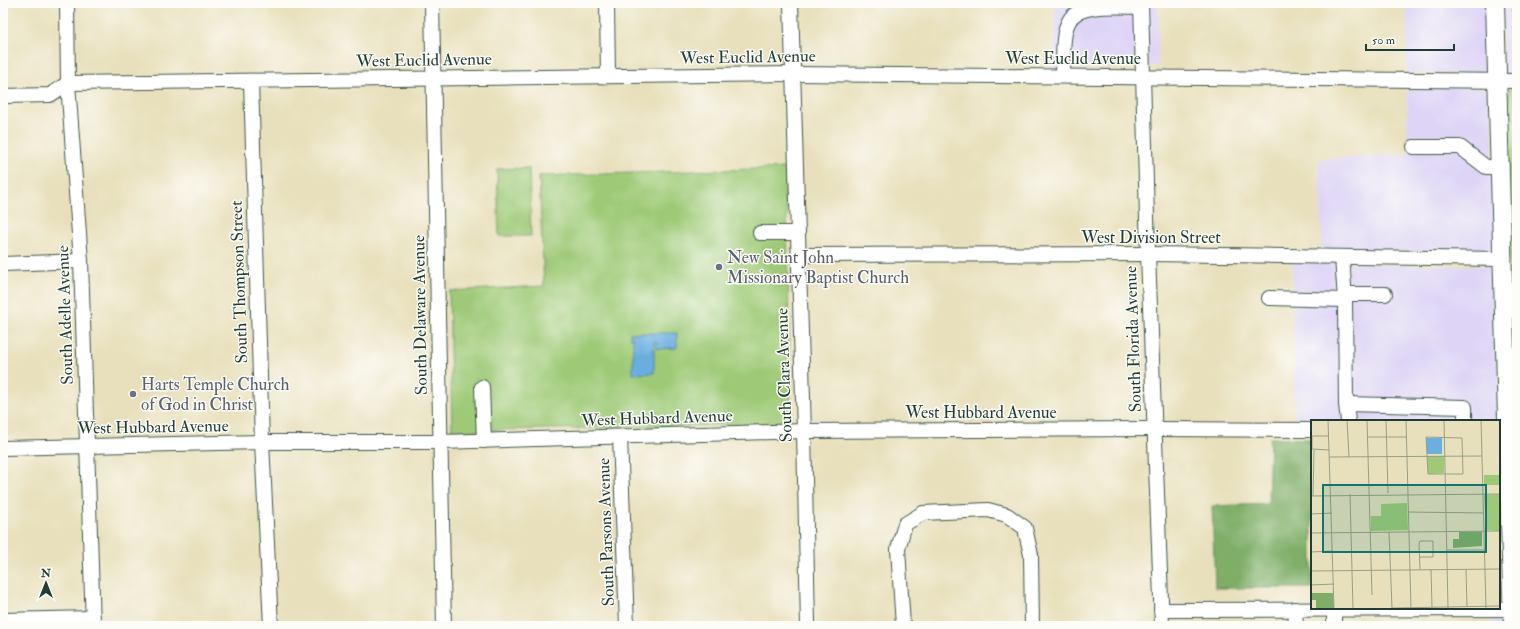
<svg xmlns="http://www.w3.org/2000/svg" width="1520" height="629" font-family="'IM FELL Double Pica',serif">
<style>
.built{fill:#ded5f6}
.green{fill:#9eca77;stroke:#5e8456}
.forest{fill:#7eae68;stroke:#4e764e}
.water{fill:#6baee0;stroke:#45768a}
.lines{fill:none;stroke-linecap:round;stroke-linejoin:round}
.minor-casing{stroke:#3d5548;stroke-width:16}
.major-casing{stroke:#3d5548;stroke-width:20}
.path{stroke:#3d5548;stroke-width:2;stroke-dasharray:3 3;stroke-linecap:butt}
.minor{stroke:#fff;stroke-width:14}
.major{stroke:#fff;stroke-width:18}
.worship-dot{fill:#6b7280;stroke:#fdfcf7;stroke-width:1.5}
.labels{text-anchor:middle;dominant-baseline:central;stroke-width:3;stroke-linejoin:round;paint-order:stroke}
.street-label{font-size:17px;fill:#1f3d34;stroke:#fdfcf7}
.worship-label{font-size:17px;fill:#5b616d;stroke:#fdfcf7;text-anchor:start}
.inset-road{fill:none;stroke:#989f86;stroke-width:1}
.view{fill:#0f766e;fill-opacity:0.15;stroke:#0f766e;stroke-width:2}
.inset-edge{fill:none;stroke:#1f3d34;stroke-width:2}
</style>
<rect width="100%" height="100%" fill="#fdfcf7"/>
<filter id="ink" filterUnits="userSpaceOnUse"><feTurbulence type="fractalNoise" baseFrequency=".025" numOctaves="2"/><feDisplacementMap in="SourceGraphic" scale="8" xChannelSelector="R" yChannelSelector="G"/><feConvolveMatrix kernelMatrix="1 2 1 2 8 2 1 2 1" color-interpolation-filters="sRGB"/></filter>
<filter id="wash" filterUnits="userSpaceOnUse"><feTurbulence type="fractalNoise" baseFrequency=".012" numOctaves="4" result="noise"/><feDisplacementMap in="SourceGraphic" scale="16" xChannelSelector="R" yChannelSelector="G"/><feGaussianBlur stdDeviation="0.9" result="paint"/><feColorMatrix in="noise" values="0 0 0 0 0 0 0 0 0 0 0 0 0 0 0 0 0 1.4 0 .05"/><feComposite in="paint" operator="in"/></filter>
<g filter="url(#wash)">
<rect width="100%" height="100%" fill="#e8e0bc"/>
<!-- built -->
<g class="built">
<polygon points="1055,3 1135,3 1136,67 1053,69"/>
<polygon points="1147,3 1158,3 1158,66 1148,66"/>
<polygon points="1406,3 1489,3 1491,74 1407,73"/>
<polygon points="1501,3 1517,3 1517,74 1504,74"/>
<polygon points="1407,86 1492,88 1496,252 1322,250 1319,159 1408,155"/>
<polygon points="1292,263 1497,266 1499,421 1312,421 1312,423 1295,423"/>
<rect x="1492" y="616" width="15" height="10"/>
</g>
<!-- green -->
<g class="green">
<polygon points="1517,86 1517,419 1512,410 1508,128 1509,90"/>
<polygon points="529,168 531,236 499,236 497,169"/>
<polygon points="786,168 791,424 452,431 449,291 544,286 539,176"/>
</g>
<!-- forest -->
<polygon class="forest" points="1270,438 1312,439 1312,588 1215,588 1212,506 1268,504"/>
<!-- water -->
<polygon class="water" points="630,333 677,333 677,348 657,349 657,343 654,342 654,373 633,374 633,338 630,338"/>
</g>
<g filter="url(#ink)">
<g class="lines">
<defs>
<g id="minor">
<polyline points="67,3 68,83 81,261 93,626"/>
<polyline points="432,3 444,626"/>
<polyline points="607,3 608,76"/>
<polyline points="791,3 804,431 808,626"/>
<polyline points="1141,3 1148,254 1162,626"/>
<path d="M1063 76C1064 59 1061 36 1069 21 1078 2 1122 7 1141 7"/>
<polyline points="251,81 262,442 271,626"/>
<polyline points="3,96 50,95 68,83 794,74 1517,81"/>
<polyline points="1414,147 1460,147 1486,167 1500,167"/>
<polyline points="760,233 798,233"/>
<polyline points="799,255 1148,254 1503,259"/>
<polyline points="1342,257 1345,300 1346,404 1348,421"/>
<polyline points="3,264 81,261"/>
<polyline points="1345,294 1385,294"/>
<polyline points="1269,298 1345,300"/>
<polyline points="482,387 484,441"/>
<polyline points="1346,404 1465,407 1465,421"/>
<polyline points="620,437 627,626"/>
<polyline points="3,448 262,442 441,442 804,431 1154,429 1312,430"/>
<polyline points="1295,609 1296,626"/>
<polyline points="1161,610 1513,609"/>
<polyline points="3,620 93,618"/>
<polyline points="903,626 898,549 905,524 923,513 988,510 1007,515 1025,528 1031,555 1032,626"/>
<polyline points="1334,626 1334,609"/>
</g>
<polyline id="major" points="1495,3 1513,626"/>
</defs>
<!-- minor casing -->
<use href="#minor" class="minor-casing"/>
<!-- major casing -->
<use href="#major" class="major-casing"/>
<!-- path -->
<polyline class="path" points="1513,3 1517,68"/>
<!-- minor -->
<use href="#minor" class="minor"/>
<!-- major -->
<use href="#major" class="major"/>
</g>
</g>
<!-- markers -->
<g class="worship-dot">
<circle cx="719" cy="267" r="4"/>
<circle cx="133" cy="394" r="4"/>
</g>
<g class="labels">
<!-- street labels -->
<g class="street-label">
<text transform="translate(748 57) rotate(-1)">West Euclid Avenue</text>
<text x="1073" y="58">West Euclid Avenue</text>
<text transform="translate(424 60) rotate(-1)">West Euclid Avenue</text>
<text x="1151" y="237">West Division Street</text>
<text transform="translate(239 282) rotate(-92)">South Thompson Street</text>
<text transform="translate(65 315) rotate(-92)">South Adelle Avenue</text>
<text transform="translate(420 315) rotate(-91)">South Delaware Avenue</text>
<text transform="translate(1133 339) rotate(-92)">South Florida Avenue</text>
<text transform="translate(784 375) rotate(-92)">South Clara Avenue</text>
<text x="981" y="412">West Hubbard Avenue</text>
<text transform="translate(657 418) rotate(-2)">West Hubbard Avenue</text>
<text transform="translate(153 427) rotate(-1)">West Hubbard Avenue</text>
<text transform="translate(606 532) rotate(-92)">South Parsons Avenue</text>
</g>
<!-- worship labels -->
<g class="worship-label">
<text x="727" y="257">New Saint John<tspan x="727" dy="20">Missionary Baptist Church</tspan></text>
<text x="141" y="384">Harts Temple Church<tspan x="141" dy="20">of God in Christ</tspan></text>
</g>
</g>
<!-- overview -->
<g transform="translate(1311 420)">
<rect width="189" height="189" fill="#e8e0bc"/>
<path d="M116 36H133V53L117 54ZM173 55H189V65H173ZM189 74V111L175 110 173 75ZM96 83 97 110 60 111V96H70V84Z" fill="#9eca77"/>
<path d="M148 112H171V126L142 128V119H148ZM0 173H22L23 188H5V180H0Z" fill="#7eae68"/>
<path d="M115 18H131V34H116Z" fill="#6baee0"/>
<path class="inset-road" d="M17 0 23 189M36 0 38 37M56 0 61 175M75 0 77 73M95 0 100 189M133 0 137 189M170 0 175 189M18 16H1V29L18 30M57 17H95M115 17 151 18 152 54H117ZM18 37 171 36M39 74 42 189M0 76 189 74M2 76 3 30M97 92 173 93M0 94 21 93M78 112 81 188M0 113 189 111M136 130H174M0 132 22 131M109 137H122V121H109L108 124 109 149M120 149 121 187M155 149 156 187M0 151 189 149M0 165 23 164M81 188 189 186"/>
<path class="view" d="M12 65H175V132H12Z"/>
<rect width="189" height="189" class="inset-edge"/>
</g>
<!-- margin -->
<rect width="1520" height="629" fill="none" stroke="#fdfcf7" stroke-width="16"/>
<!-- north arrow -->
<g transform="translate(46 583)" stroke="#fdfcf7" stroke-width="3" paint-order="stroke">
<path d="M0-3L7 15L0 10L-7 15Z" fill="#1f3d34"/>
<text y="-6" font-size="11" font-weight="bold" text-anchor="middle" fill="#1f3d34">N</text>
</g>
<!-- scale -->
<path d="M1366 44v6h88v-6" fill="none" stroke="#1f3d34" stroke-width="2"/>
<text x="1372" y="44" font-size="12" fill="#1f3d34" stroke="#fdfcf7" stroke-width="3" paint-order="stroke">50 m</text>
</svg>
